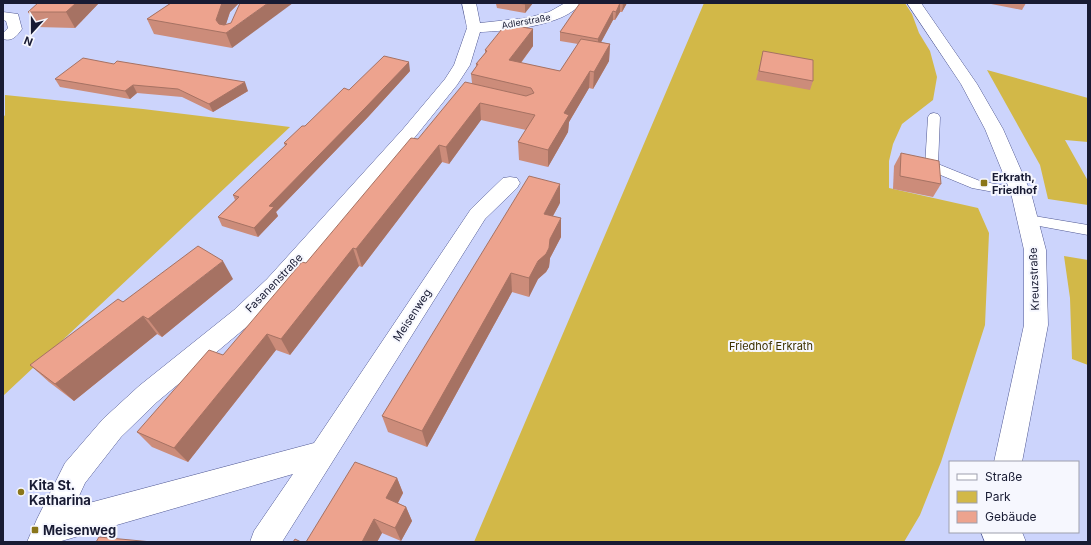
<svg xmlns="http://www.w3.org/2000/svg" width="1091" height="545" font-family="Inter,sans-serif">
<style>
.green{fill:#d2b848}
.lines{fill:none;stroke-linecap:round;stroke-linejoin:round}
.lane-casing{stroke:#515993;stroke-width:1}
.street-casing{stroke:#515993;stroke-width:1}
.secondary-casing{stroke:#515993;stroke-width:1}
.lane{fill:#fff;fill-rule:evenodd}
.street{fill:#fff;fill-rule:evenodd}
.secondary{fill:#fff;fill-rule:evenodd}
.wall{fill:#cc8c7a}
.shaded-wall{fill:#a67263}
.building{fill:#eda38e;stroke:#a67263}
.poi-dot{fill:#8a761a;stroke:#f6f7fe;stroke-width:1.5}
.labels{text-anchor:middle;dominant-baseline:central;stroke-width:4;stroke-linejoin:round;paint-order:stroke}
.far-street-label{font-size:9px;fill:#181b33;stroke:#f6f7fe}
.poi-label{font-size:11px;font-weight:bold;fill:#181b33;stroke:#f6f7fe;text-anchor:start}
.street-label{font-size:11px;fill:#181b33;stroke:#f6f7fe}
.park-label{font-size:11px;fill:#3c3100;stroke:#f6f7fe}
.near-poi-label{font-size:13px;font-weight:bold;fill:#181b33;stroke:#f6f7fe;text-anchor:start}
</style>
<rect width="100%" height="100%" fill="#ccd4fc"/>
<!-- green -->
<g class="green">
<polygon points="704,3 905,3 912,14 919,33 930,51 937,77 933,100 902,124 893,144 889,161 889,188 978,208 989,233 985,325 941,462 920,515 904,542 474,542"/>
<polygon points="987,70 1088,98 1088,142 1065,140 1088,181 1088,205 1048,199 1040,165"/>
<polygon points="5,95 143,109 290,127 3,396 3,118 5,115"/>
<polygon points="1064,256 1088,260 1088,365 1072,359 1070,298"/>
</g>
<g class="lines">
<defs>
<g id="lane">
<polygon points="934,113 938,114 940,117 938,164 980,181 1026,190 1028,193 1026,196 1021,197 972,188 926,169 925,166 928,117 930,114"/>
<polygon points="1028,215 1088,225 1088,235 1023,223 1021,220 1023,217"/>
</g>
<g id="street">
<path d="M462 3H476L480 23 527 18 549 12 565 3H581C565 26 506 31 480 32L470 65 457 85 415 137 283 291 250 324 157 402 121 437 85 483 74 507 314 443 471 209 503 178 510 177 517 178 520 183 517 188 485 219 282 542H250L254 531 293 474 58 542H27L37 519 65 463 103 419 139 386 234 310 267 279 403 129 445 79 454 65 467 28Z"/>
<path d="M3 12 18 14 22 29C17 36 12 42 3 39V33L8 28 6 21 3 20Z"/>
</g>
<g id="secondary">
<polygon points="907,3 921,3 977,84 1003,129 1031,193 1046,250 1048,325 1022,462 994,462 1024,325 1024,250 1011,193 985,129 961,84"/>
<polygon points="981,532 1022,532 1026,542 985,542"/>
</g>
</defs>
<!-- lane casing -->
<use href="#lane" class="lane-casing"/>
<!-- street casing -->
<use href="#street" class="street-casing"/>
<!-- secondary casing -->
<use href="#secondary" class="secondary-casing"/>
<!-- lane -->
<use href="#lane" class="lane"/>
<!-- street -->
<use href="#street" class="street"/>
<!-- secondary -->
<use href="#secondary" class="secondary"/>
</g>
<!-- wall -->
<g class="wall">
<polygon points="38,3 99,3 75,28 37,27 28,12"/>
<polygon points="171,3 239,3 230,12 226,24 232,48 154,34 147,19"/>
<polygon points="491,3 533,3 525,13 497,8 496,4"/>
<polygon points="580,3 627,3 622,12 620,12 615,20 613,20 601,42 610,44 609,61 593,89 589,88 569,122 568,132 548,167 519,160 518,142 526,130 481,120 449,164 442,162 362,267 359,266 290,355 276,350 188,462 152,447 137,432 223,355 306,263 418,139 472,83 471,74 476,67 476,64 485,53 485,50 533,29 533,46 521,63 560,71 578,44 560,41 560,32"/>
<polygon points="986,3 1026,3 1022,10"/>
<polygon points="761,60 813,81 810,90 756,80"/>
<polygon points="410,71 368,117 276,212 278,216 258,237 222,226 218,217 235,200 233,195 285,146 284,143 349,90"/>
<polygon points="55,79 248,91 213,112 182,97 137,93 130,99 60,87"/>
<polygon points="901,153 941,184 933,197 893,189 894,166"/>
<polygon points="560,203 553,216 561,237 550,258 549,267 546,272 538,279 529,297 512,292 427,447 388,432 382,416"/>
<polygon points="233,279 162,337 157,334 74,401 49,382 30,365 123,302"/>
<polygon points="397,478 403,493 398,503 406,507 412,521 401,541 382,533 377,542 306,542"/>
</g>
<!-- shaded-wall -->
<g class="shaded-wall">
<polygon points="76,3 99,3 75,28 66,12"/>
<polygon points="222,3 239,3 230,12 223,33 216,20"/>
<polygon points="268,3 293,3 232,48 226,33"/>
<polygon points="526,3 533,3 525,13 525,4"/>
<polygon points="620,3 620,12 615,20 616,12"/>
<polygon points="623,3 627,3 622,12 623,4"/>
<polygon points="613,11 613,20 598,48 598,39"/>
<polygon points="533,29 533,46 510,77 509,60"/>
<polygon points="610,44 609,61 593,89 594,72"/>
<polygon points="409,62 410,71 368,117 276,212 278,216 258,237 254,228 269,206"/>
<polygon points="590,71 589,88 569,122 568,132 548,167 548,150 564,113"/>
<polygon points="245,82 248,91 213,112 209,104"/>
<polygon points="133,85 137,93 130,99 125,91"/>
<polygon points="480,103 481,120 449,164 446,147"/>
<polygon points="439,145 442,162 362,267 356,249"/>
<polygon points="560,184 560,203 544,232 544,214"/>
<polygon points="561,218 561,237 550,258 549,267 546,272 538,279 529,297 529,278"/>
<polygon points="353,248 359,266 290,355 281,339"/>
<polygon points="223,261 233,279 162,337 148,319"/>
<polygon points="511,273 512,292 427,447 422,431"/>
<polygon points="143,316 157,334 74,401 55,384"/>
<polygon points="267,334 276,350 188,462 174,448"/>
<polygon points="397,478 403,493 393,512 386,498"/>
<polygon points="406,507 412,521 401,541 395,528"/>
<polygon points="374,519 382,533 377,542 362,542"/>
</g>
<!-- building -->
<g class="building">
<polygon points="38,3 76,3 66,12 28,12"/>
<polygon points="171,3 222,3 216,20 219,24 224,25 231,23 240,3 268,3 226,33 147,19"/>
<polygon points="517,3 526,3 525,4"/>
<polygon points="580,3 623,3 623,4 620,3 616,12 613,11 598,39 560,32"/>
<polygon points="506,24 533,29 509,60 560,71 581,39 610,44 594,72 590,71 564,113 569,115 548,150 518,142 535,115 480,103 446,147 439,145 356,249 353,248 281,339 267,334 174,448 137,432 209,350 223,355 302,262 306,263 411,138 418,139 465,82 526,96 534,93 531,88 471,74 478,64 476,64 487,51 485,50"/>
<polygon points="763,51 813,60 813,81 759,71"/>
<polygon points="384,56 409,62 365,108 269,206 274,207 254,228 218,217 239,197 233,195 287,144 284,143 302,126 305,126 344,88 349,90"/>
<polygon points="83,58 114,64 117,61 245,82 209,104 178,89 133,85 125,91 55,79"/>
<polygon points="901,153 939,161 941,184 900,176"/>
<polygon points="529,176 560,184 544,214 561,218 550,239 549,248 546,254 538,261 529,278 511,273 422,431 382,416"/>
<polygon points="198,246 223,261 148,319 143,316 55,384 30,365 118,299 123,302"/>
<polygon points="355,462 397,478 386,498 406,507 395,528 374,519 362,542 306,542"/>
<polygon points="99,537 152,542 96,542"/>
<polygon points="295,539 301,542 293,542"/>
</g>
<!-- markers -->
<g class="poi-dot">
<rect x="980" y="179" width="8" height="8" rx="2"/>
<circle cx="21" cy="492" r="4"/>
<rect x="31" y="526" width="8" height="8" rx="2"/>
</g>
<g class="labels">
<!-- far-street labels -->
<g class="far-street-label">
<text transform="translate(526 21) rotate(-10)">Adlerstraße</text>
</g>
<!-- poi labels -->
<g class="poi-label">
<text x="992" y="177">Erkrath,<tspan x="992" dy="13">Friedhof</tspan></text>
</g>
<!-- street labels -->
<g class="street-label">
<text transform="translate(1034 279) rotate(-92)">Kreuzstraße</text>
<text transform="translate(274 283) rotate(-46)">Fasanenstraße</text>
<text transform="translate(412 315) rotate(-57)">Meisenweg</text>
</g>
<!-- park labels -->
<g class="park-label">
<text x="771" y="346">Friedhof Erkrath</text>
</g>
<!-- near-poi labels -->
<g class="near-poi-label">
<text x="29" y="485">Kita St.<tspan x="29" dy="15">Katharina</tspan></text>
<text x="43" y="530">Meisenweg</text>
</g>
</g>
<!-- border -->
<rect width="1091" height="545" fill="none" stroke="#181b33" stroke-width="8"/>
<!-- legend -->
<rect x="949" y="461" width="130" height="72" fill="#f6f7fe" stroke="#9d9fad"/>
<rect x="957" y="474" width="20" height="6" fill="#ffffff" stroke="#9d9fad"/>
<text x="985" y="481" font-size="12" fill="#181b33">Straße</text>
<rect x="957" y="491" width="20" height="12" fill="#d2b848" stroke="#9d9fad"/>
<text x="985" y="501" font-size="12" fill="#181b33">Park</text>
<rect x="957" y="511" width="20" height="12" fill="#eda38e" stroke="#9d9fad"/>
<text x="985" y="521" font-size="12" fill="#181b33">Gebäude</text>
<!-- north arrow -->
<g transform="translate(32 32) rotate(201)" stroke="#f6f7fe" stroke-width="3" paint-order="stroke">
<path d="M0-3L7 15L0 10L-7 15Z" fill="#181b33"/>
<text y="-6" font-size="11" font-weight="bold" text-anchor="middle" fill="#181b33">N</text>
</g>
</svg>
